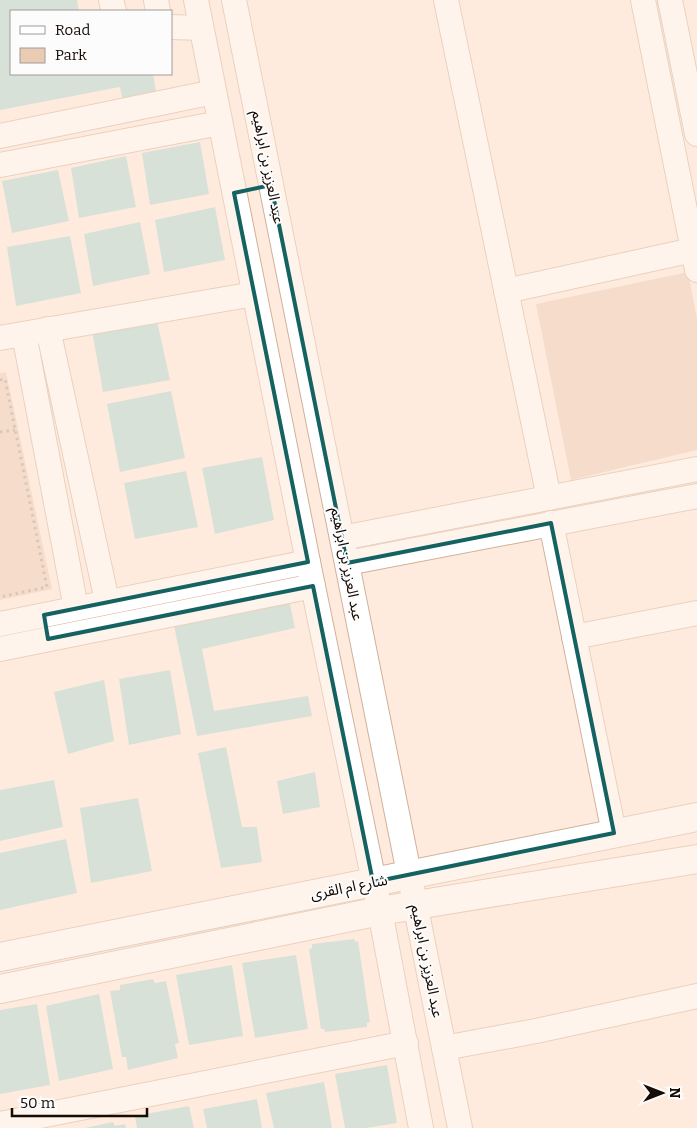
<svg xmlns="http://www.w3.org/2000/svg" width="697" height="1128" font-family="Bitter,'Noto Sans Arabic',serif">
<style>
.green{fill:#eccbb3}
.building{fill:#a8d5d3}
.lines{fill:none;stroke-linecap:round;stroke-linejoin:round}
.minor-casing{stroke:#d0b19a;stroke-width:26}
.major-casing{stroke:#d0b19a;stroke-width:30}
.path{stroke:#ac9c90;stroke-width:3;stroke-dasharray:2.5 4;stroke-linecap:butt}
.minor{stroke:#fff;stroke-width:24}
.major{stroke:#fff;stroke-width:28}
.marked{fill:none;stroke:#146362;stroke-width:4;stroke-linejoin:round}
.labels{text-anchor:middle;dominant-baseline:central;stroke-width:4;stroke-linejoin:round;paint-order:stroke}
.street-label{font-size:15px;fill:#160b05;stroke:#fcfcfc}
</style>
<rect width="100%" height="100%" fill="#ffebdd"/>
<!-- green -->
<g class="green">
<polygon points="688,272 697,319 697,450 571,480 536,304"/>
<polygon points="6,372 52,589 0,600 0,373"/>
</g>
<!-- building -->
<g class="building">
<polygon points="0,0 77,0 79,11 11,11 11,74 153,74 157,97 123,103 120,87 0,110"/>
<polygon points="200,142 209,194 150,205 142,153"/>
<polygon points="126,156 136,207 79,218 71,168"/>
<polygon points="58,170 69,221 12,233 2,181"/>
<polygon points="215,207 225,260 164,272 155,220"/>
<polygon points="140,222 150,274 93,286 84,234"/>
<polygon points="70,236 81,293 16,306 7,247"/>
<polygon points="157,321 170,380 103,392 92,331"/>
<polygon points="171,391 185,458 120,472 107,404"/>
<polygon points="262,457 274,520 215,534 202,468"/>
<polygon points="186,471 198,527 135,539 124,483"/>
<polygon points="289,599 295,628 202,649 214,711 308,696 312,716 197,736 173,621"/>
<polygon points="170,670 181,734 129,745 119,679"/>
<polygon points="104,680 114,741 68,754 54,692"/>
<polygon points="226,747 242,827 257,827 262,862 221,868 198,753"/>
<polygon points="315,772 320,807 283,814 277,781"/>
<polygon points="54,780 63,827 0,841 0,790"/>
<polygon points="138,798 152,871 91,883 80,808"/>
<polygon points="66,839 77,893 0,910 0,853"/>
<polygon points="354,939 355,942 358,941 370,1022 367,1023 367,1027 325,1032 324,1029 321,1029 309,949 312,948 312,944"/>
<polygon points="296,955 308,1029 255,1038 242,963"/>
<polygon points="232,965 243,1036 189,1045 176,975"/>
<polygon points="153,979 155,983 166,981 179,1043 175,1044 178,1058 128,1070 126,1057 122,1057 110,991 120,990 120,985"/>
<polygon points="99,994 113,1069 59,1081 46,1006"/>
<polygon points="37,1004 50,1085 0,1094 0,1010"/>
<polygon points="387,1065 397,1123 366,1128 345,1128 335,1074"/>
<polygon points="324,1082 332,1128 274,1128 266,1093"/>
<polygon points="257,1099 262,1128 207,1128 203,1109"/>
<polygon points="189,1106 194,1128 137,1128 135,1116"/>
<polygon points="113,1122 115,1126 125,1124 126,1128 85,1128"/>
</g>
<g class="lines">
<defs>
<g id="minor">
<polyline points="111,0 114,11"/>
<polyline points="156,0 158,11"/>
<polyline points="196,0 308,562 380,911 421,1128"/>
<polyline points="234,0 460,1128"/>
<polyline points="446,0 549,498"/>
<polyline points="643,0 697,270"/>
<polyline points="670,0 697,134"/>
<polyline points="171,27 201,28"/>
<polyline points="0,136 214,92"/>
<polyline points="0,165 220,123"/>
<polyline points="506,291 693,250"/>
<polyline points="48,329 107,601"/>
<polyline points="24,334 76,608"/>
<polyline points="0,338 254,294"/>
<polyline points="551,523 614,833"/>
<polyline points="342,538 697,469"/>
<polyline points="347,563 697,496"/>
<polyline points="0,624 308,562"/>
<polyline points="574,637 697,613"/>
<polyline points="0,649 313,586"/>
<polyline points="444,1048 536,1031 697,996"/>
<polyline points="0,1124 406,1043"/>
</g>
<g id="major">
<polyline points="0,957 697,817"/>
<polyline points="0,989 380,911 697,859"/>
</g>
</defs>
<!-- minor casing -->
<use href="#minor" class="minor-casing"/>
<!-- major casing -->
<use href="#major" class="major-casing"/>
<!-- path -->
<g class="path">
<polyline points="0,380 5,379 47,587 0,597"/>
<polyline points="0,432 15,430"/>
</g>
<!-- minor -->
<use href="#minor" class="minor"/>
<!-- major -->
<use href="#major" class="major"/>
</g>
<!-- marked area -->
<path d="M0 0H697V1128H0ZM271 185 347 563 551 523 614 833 373 882 313 586 48 639 44 615 308 562 234 193Z" fill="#ffebdd" fill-opacity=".55" fill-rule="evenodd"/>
<path class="marked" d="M271 185 347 563 551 523 614 833 373 882 313 586 48 639 44 615 308 562 234 193Z"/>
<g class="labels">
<!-- street labels -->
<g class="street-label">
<text transform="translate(268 167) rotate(79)">عبد العزيز بن ابراهيم</text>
<text transform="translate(347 564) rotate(79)">عبد العزيز بن ابراهيم</text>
<text transform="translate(349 887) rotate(-11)">شارع ام القرى</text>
<text transform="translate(427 961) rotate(79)">عبد العزيز بن ابراهيم</text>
</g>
</g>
<!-- legend -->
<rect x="10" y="10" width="162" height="65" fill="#fcfcfc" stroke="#a09c99"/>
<rect x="20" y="26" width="25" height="8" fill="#ffffff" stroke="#a09c99"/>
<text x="55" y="35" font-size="15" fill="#160b05">Road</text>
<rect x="20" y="48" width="25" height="15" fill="#eccbb3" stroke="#a09c99"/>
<text x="55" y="60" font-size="15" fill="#160b05">Park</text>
<!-- north arrow -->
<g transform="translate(662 1093) rotate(90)" stroke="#fcfcfc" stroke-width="4" paint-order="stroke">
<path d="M0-4L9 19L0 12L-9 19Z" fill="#160b05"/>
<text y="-8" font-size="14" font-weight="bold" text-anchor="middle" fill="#160b05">N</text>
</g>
<!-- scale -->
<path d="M12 1108v8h135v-8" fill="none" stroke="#160b05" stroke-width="2.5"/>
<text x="20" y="1108" font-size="15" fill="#160b05" stroke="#fcfcfc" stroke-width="4" paint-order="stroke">50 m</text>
</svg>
